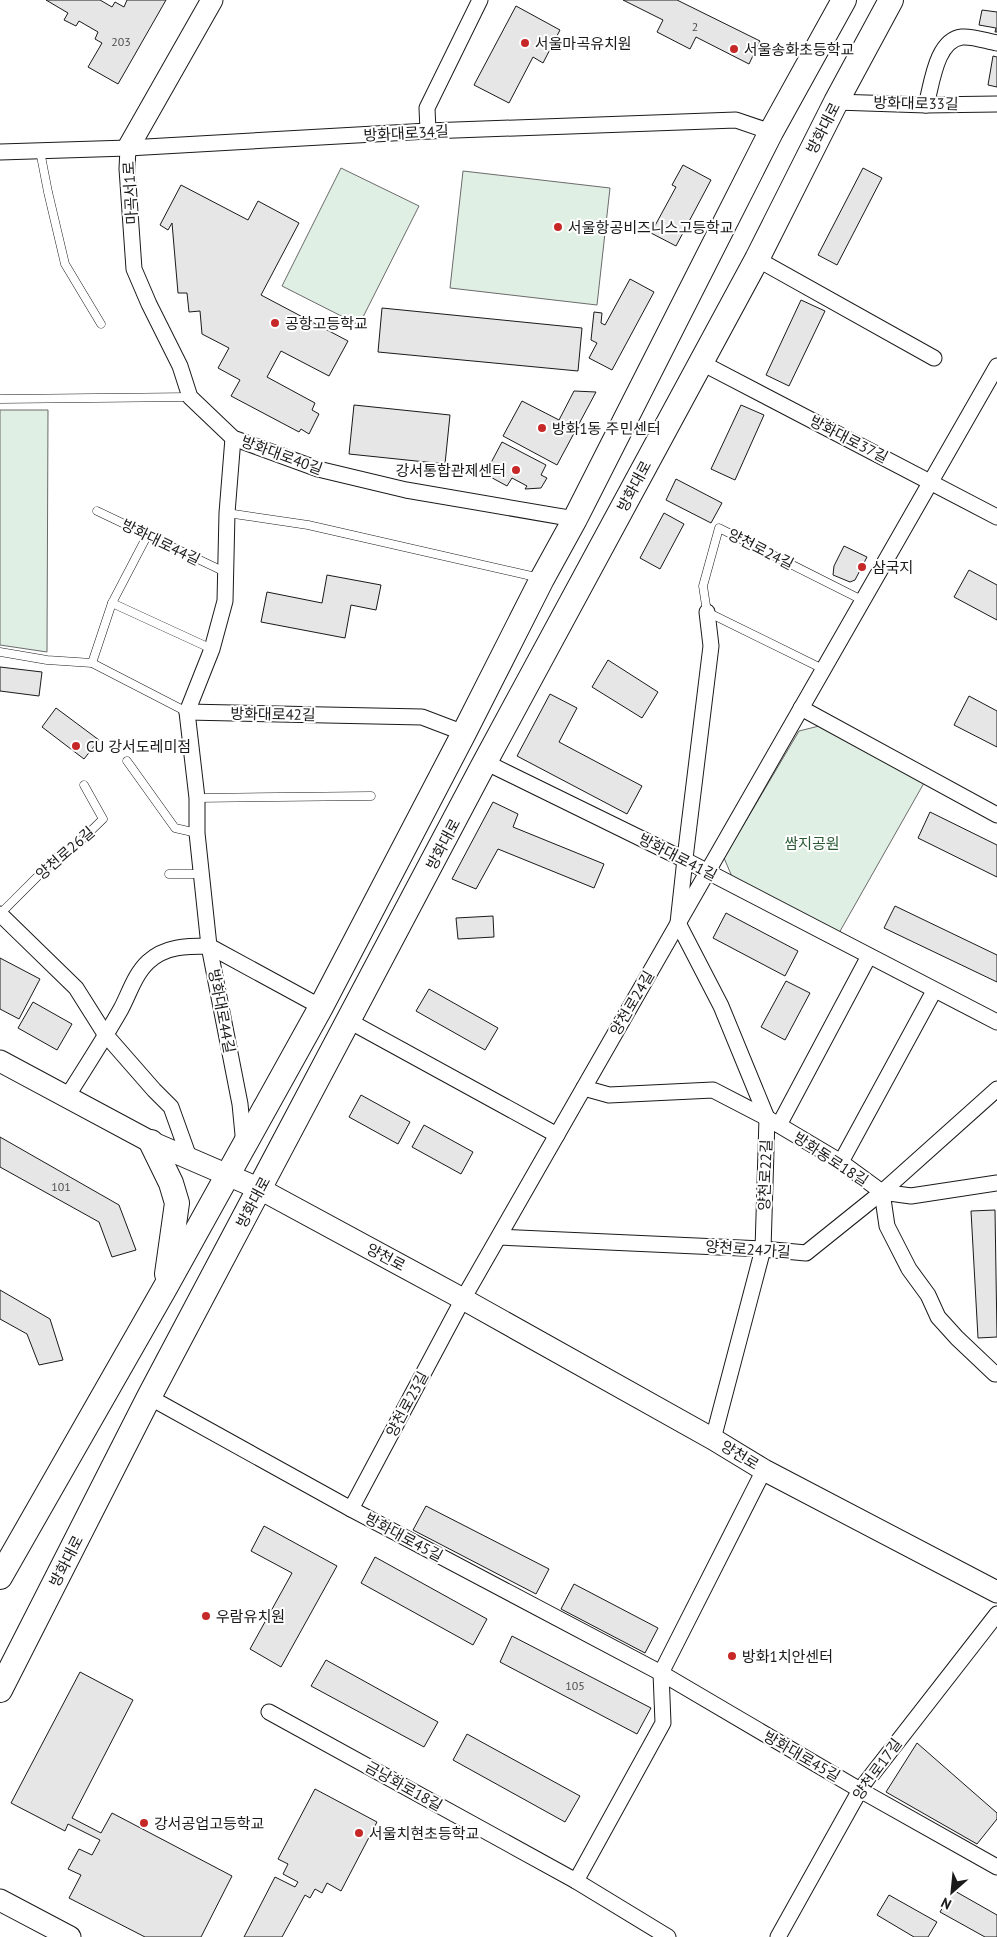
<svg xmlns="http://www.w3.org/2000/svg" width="997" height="1937" font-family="'PT Sans','Noto Sans KR',sans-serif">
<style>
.green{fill:#e0efe3;stroke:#6a6a6a}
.building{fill:#e6e6e6;stroke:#1a1a1a}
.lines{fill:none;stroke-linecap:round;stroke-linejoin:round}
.lane-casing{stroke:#1a1a1a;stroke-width:9}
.street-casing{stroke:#1a1a1a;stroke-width:17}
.secondary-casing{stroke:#1a1a1a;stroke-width:23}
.primary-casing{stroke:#1a1a1a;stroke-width:26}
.lane{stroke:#fff;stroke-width:8}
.street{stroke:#fff;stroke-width:15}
.secondary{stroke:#fff;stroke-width:21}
.primary{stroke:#fff;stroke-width:24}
.poi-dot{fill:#c62828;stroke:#fff;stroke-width:2}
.labels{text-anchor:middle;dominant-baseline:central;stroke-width:4;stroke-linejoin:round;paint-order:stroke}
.number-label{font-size:12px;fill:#4d4d4d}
.poi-label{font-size:15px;fill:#1a1a1a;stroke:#fff;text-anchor:start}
.street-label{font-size:15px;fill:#1a1a1a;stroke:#fff}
.park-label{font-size:15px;fill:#2b5a34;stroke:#fff}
</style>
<rect width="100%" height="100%" fill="#fff"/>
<!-- green -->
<g class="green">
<polygon points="341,168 419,206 359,325 282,286"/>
<polygon points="463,171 610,188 597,305 450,288"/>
<polygon points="0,410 48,410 47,652 0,645"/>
<polygon points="823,725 924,783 839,933 733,879 724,858 799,731"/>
</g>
<!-- building -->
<g class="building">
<polygon points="46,0 100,0 112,7 115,2 124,7 127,0 166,0 118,84 88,67 102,43 95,39 98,32 79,21 76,26 64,20 68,13"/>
<polygon points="623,0 677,0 760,41 749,64 696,37 690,49 657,32 663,20"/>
<polygon points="516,6 560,30 543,63 533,57 509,103 474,85"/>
<polygon points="982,10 997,12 997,32 995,32 996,28 979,25"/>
<polygon points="993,56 997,57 997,87 988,85"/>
<polygon points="683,165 711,180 676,246 651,233 676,187 672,185"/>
<polygon points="863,168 882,178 837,265 818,255"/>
<polygon points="181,185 248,220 258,201 299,223 261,295 348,341 329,376 281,351 267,377 315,403 312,410 319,414 309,434 301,429 299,432 231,396 240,380 218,368 229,348 202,334 200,311 189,312 187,293 178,293 172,223 168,230 160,225"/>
<polygon points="630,279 654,292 612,370 589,358 597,343 591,340 594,312 602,313 601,323 605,325"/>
<polygon points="801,300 825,311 789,386 766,375"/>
<polygon points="382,308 582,328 578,371 378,352"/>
<polygon points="574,391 596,392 557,465 503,436 522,401 559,420"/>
<polygon points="354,405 450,415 445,464 349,454"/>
<polygon points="741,405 764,415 735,480 711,469"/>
<polygon points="502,442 546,465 541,475 547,478 541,488 525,489 527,486 512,478 507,486 485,474"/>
<polygon points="676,479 722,503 711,523 666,500"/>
<polygon points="664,513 684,524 660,569 640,558"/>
<polygon points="844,546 867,557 855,580 850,582 833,575 834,566"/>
<polygon points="969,570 997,585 997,620 954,597"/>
<polygon points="327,575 381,585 376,610 351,605 345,638 261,622 267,592 322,603"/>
<polygon points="608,660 658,692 642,718 592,687"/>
<polygon points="0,667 42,672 39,696 0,691"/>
<polygon points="550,694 577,708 559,742 642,786 627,814 517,756"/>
<polygon points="969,696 997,711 997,747 954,725"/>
<polygon points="56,708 99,740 84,759 42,727"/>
<polygon points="493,802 518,814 513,827 604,864 594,888 498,849 476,889 452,879"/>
<polygon points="930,812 997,845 997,877 918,838"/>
<polygon points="895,906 997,955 997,982 884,928"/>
<polygon points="726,913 798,951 785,976 713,938"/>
<polygon points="493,916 494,937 458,939 456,918"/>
<polygon points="0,958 40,979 19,1019 0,1009"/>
<polygon points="786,981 810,993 785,1040 761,1027"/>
<polygon points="429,989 498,1028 485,1050 416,1011"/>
<polygon points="33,1002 72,1024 57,1050 18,1028"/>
<polygon points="361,1095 410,1122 398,1144 349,1117"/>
<polygon points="424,1125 473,1152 461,1174 412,1147"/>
<polygon points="0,1137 119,1205 136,1250 112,1257 99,1222 0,1167"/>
<polygon points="995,1210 997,1337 978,1338 971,1211"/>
<polygon points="0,1290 50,1319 63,1360 39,1365 27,1334 0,1319"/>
<polygon points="426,1506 549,1569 536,1594 413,1530"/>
<polygon points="264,1526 337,1566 281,1667 250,1649 292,1573 251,1551"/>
<polygon points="375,1557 487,1619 473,1645 361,1583"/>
<polygon points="574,1584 658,1628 645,1653 561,1609"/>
<polygon points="512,1636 651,1708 637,1734 500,1662"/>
<polygon points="326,1660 438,1722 424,1747 311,1686"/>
<polygon points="80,1672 133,1700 72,1818 101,1833 112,1813 232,1876 201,1937 145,1937 69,1898 81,1875 68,1869 79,1849 92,1855 100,1840 68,1824 65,1831 11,1803"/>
<polygon points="467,1734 580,1796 565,1822 453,1760"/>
<polygon points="917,1743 997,1813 997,1819 977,1844 886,1792"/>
<polygon points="315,1789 377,1822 341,1891 327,1883 322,1893 315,1889 310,1898 305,1895 282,1937 244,1937 275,1877 295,1887 298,1882 283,1874 288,1864 278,1859"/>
<polygon points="953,1890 997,1915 997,1937 985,1937 940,1912"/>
<polygon points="889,1895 937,1922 928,1937 914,1937 877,1915"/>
</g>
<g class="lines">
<defs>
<g id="lane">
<polyline points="40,151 48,192 65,264 101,324"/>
<polyline points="0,399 190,397"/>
<polyline points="97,511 225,572"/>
<polyline points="227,513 308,525 540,578"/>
<polyline points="112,603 212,649"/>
<polyline points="0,652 47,660 92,663 187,712"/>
<polyline points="92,663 112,603 147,536"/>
<polyline points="823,669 707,612 703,586 719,528 862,600"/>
<polyline points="127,761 175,828 197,833"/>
<polyline points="197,798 371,796"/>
<polyline points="169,874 201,874"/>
<polyline points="0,914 62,852 70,851 103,819 84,785"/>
</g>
<g id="street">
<polyline points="836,102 926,105 997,104"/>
<path d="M926 105C932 84 936 40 962 37 973 36 986 41 997 43"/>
<polyline points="428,131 427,108 480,0"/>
<polyline points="128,148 127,169 134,269 149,304 180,366 190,397 233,438 318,469 406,490 575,519"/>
<polyline points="0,152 128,148 428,131 736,120 771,132"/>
<polyline points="757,259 934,358"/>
<polyline points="700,362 997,517"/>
<polyline points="233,438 227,513 225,601 212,649 187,712 197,798 197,833 209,946 240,1104 244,1145"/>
<polyline points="707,612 711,646 686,850 678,923 721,1006 767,1118 763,1249 713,1439"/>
<polyline points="801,708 997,815"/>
<polyline points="187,712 422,717 464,733"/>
<polyline points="485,762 685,860 997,1022"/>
<polyline points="0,914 76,988 105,1034 154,1090 171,1107 190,1160"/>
<polyline points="349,1021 557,1135"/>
<polyline points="584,1088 609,1095 713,1090 767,1118 841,1162 882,1192 911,1196 997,1183"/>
<path d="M67 1097C85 1068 104 1039 121 1009 129 994 135 974 148 962 165 946 187 946 209 946L321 1007"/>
<polyline points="779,1125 869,956"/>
<polyline points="841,1162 934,991"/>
<polyline points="882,1192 887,1226 909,1269 928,1295 938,1317 957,1338 995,1374"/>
<polyline points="499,1237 763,1249 806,1253 882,1192 997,1089"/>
<polyline points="149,1397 351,1509 661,1673 860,1790 997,1867"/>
<polyline points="351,1509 463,1299 997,366"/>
<polyline points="269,1712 576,1881 668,1937"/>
<polyline points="576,1881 663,1723 661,1673 764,1470"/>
<polyline points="778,1937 860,1790 997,1614"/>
</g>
<g id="secondary">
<polyline points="128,148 212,0"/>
<polyline points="0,1061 151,1142 260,1189 463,1299 713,1439 764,1470 997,1592"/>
<polyline points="0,1900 70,1937"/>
</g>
<g id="primary">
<polyline points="151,1142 171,1183 177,1203 167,1274"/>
<polyline points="0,1577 165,1288 321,1007 464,733 542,579 575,519 771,132 844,0"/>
<polyline points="0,1690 149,1397 485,762 757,259 836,102 891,0"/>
</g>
</defs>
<!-- lane casing -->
<use href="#lane" class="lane-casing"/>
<!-- street casing -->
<use href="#street" class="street-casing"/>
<!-- secondary casing -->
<use href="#secondary" class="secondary-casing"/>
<!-- primary casing -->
<use href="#primary" class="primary-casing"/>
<!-- lane -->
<use href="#lane" class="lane"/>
<!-- street -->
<use href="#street" class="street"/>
<!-- secondary -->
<use href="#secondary" class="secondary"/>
<!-- primary -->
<use href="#primary" class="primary"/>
</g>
<!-- markers -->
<g class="poi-dot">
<circle cx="525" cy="43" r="5"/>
<circle cx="734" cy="49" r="5"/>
<circle cx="558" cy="227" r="5"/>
<circle cx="275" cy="323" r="5"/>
<circle cx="542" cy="428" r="5"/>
<circle cx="516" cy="470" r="5"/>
<circle cx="862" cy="567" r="5"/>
<circle cx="76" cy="746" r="5"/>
<circle cx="206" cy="1616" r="5"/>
<circle cx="732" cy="1656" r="5"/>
<circle cx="144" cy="1823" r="5"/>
<circle cx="359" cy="1833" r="5"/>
</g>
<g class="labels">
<!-- number labels -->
<g class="number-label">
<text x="695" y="26">2</text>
<text x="121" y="41">203</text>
<text x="61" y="1186">101</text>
<text x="575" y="1685">105</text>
</g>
<!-- poi labels -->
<g class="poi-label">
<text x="535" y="43">서울마곡유치원</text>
<text x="744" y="49">서울송화초등학교</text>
<text x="568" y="227">서울항공비즈니스고등학교</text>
<text x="285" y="323">공항고등학교</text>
<text x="552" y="428">방화1동 주민센터</text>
<text x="506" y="470" text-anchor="end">강서통합관제센터</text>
<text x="872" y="567">삼국지</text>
<text x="86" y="746">CU 강서도레미점</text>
<text x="216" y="1616">우람유치원</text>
<text x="742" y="1656">방화1치안센터</text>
<text x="154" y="1823">강서공업고등학교</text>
<text x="369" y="1833">서울치현초등학교</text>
</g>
<!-- street labels -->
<g class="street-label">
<text transform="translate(916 103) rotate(1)">방화대로33길</text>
<text transform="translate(823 128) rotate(-63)">방화대로</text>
<text transform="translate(406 133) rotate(-3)">방화대로34길</text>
<text transform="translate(130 193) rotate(-93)">마곡서1로</text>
<text transform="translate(849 439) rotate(27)">방화대로37길</text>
<text transform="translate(282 455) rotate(20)">방화대로40길</text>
<text transform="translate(634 486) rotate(-62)">방화대로</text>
<text transform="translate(161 542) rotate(26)">방화대로44길</text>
<text transform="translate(761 549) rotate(27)">양천로24길</text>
<text transform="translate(273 714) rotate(1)">방화대로42길</text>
<text transform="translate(443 844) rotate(-62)">방화대로</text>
<text transform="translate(65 853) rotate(-41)">양천로26길</text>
<text transform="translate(678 857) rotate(27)">방화대로41길</text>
<text transform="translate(632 1003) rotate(-60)">양천로24길</text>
<text transform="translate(222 1011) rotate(79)">방화대로44길</text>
<text transform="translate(831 1159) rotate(33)">방화동로18길</text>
<text transform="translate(765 1175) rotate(-88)">양천로22길</text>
<text transform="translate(253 1202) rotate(-62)">방화대로</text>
<text transform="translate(748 1249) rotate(4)">양천로24가길</text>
<text transform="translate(386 1257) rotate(28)">양천로</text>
<text transform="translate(407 1404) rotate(-62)">양천로23길</text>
<text transform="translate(740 1455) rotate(31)">양천로</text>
<text transform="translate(404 1537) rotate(28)">방화대로45길</text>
<text transform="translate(66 1561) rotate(-63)">방화대로</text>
<text transform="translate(802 1756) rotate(30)">방화대로45길</text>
<text transform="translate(877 1769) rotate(-54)">양천로17길</text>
<text transform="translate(404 1786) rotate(29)">금낭화로18길</text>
</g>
<!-- park labels -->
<g class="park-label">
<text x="812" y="843">쌈지공원</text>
</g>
</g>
<!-- north arrow -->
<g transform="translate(952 1892) rotate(207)" stroke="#ffffff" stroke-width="4" paint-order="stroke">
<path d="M0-4L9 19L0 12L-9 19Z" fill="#1a1a1a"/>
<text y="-8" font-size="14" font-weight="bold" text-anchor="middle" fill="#1a1a1a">N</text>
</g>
</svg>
